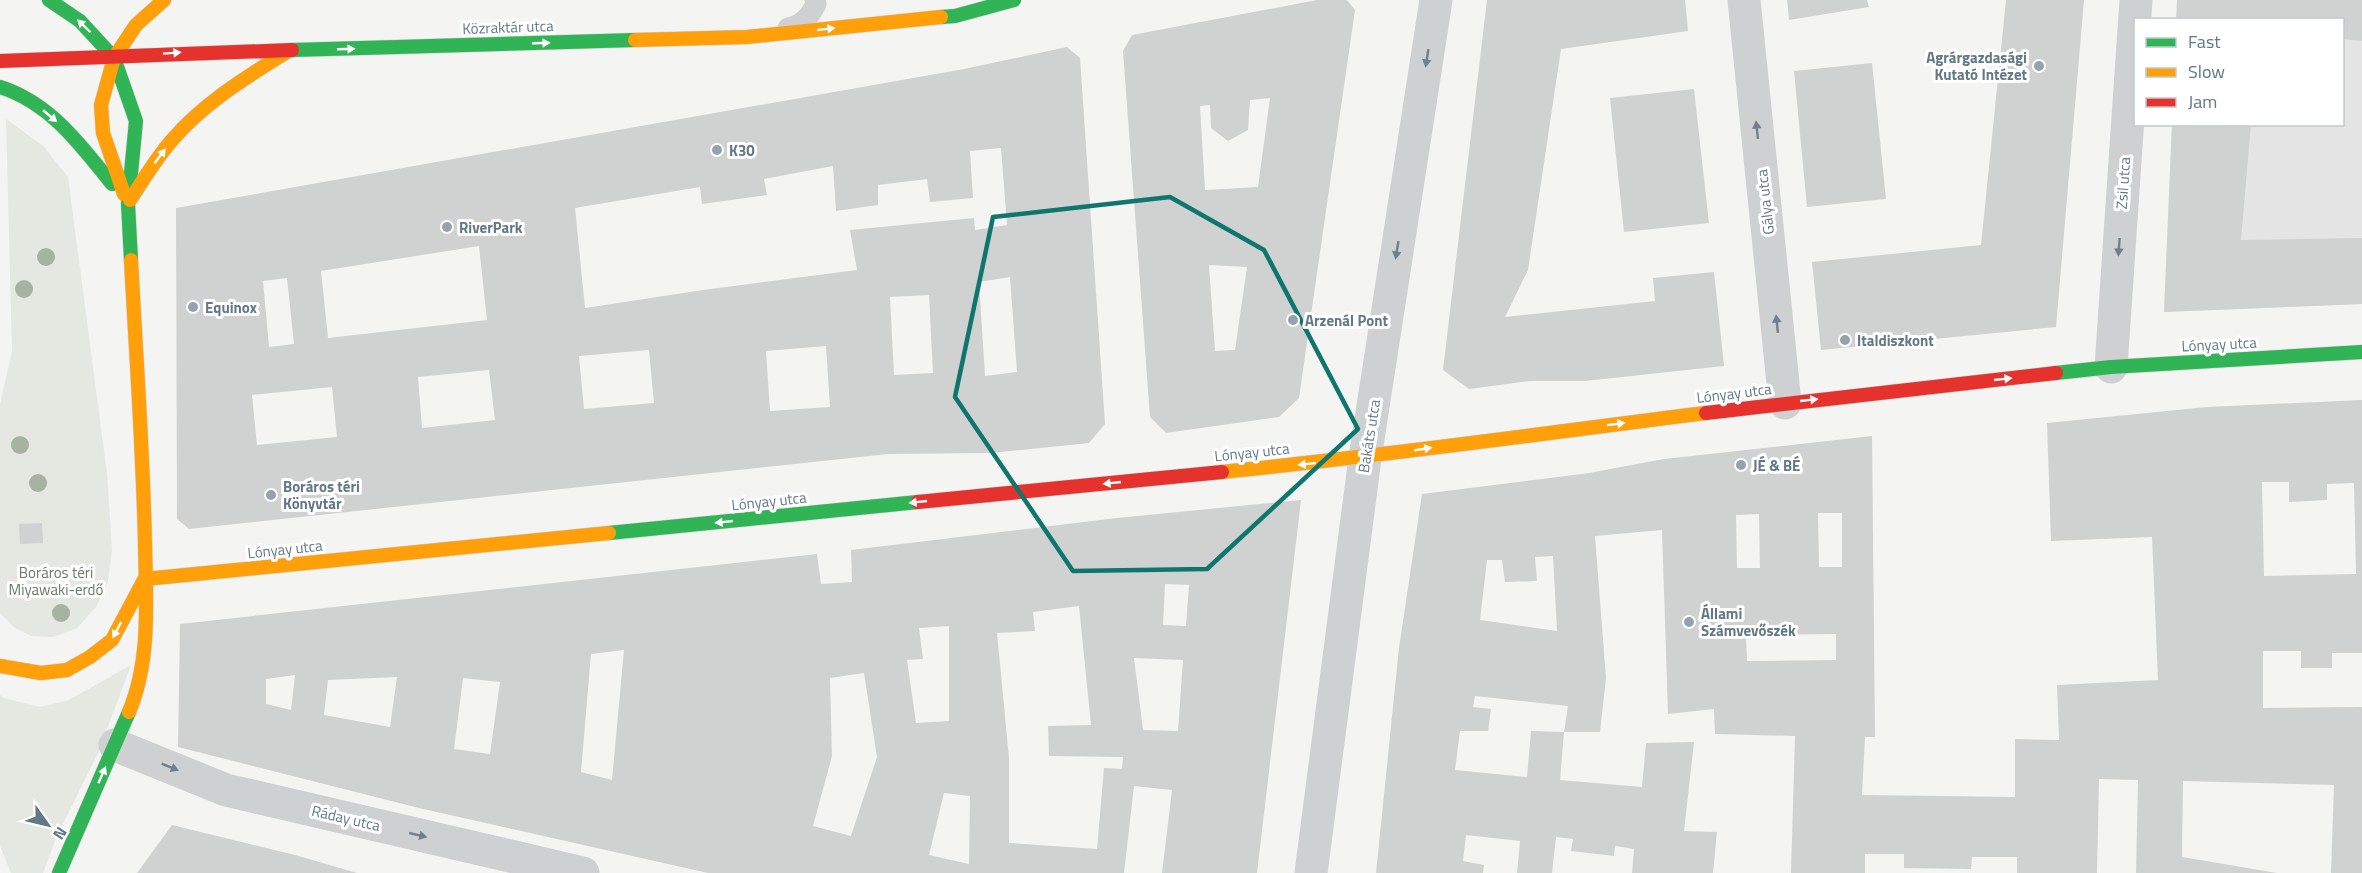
<svg xmlns="http://www.w3.org/2000/svg" width="2362" height="873" font-family="'Titillium Web',sans-serif">
<style>
.built{fill:#e4e5e4}
.green{fill:#e4e8e0}
.building{fill:#d0d1d1;fill-rule:evenodd}
.lines{fill:none;stroke-linecap:round;stroke-linejoin:round}
.fast-casing{stroke:#d0d2d3;stroke-width:15}
.slow-casing{stroke:#d0d2d3;stroke-width:15}
.jam-casing{stroke:#d0d2d3;stroke-width:15}
.lane{stroke:#cfd0d1;stroke-width:21}
.street{stroke:#cfd0d1;stroke-width:33}
.fast{stroke:#30b455;stroke-width:14}
.slow{stroke:#ff9f0a;stroke-width:14}
.jam{stroke:#e5322d;stroke-width:14}
.tree{fill:#a7b2a2}
.oneway{fill:#fff}
.oneway2{fill:#6c818d}
.marked{fill:none;stroke:#0f766e;stroke-width:4.5;stroke-linejoin:round}
.poi-dot{fill:#94a3ab;stroke:#fff;stroke-width:2}
.labels{text-anchor:middle;dominant-baseline:central;stroke-width:6;stroke-linejoin:round;paint-order:stroke}
.street-label{font-size:15px;fill:#617885;stroke:#fff}
.poi-label{font-size:15px;font-weight:bold;fill:#617885;stroke:#fff;text-anchor:start}
.park-label{font-size:15px;fill:#687c60;stroke:#fff}
</style>
<rect width="100%" height="100%" fill="#f4f4f2"/>
<!-- built -->
<polygon class="built" points="2362,0 2362,304 2164,312 2172,125 2342,124 2342,20"/>
<!-- green -->
<g class="green">
<polygon points="6,119 43,146 68,177 107,474 112,550 108,581 96,607 77,628 53,637 31,636 14,627 0,613 0,404 12,351"/>
<polygon points="131,665 98,753 56,838 43,873 11,873 0,846 0,695 4,698 40,707 69,700"/>
</g>
<!-- building -->
<g class="building">
<path d="M1317 0H1347L1355 10 1299 398 1279 417 1166 433 1150 417 1123 51 1132 35ZM1270 98 1258 187 1205 190 1200 106 1210 105 1211 128 1228 141 1248 130 1250 100ZM1209 265 1247 267 1235 350 1215 351Z"/>
<polygon points="1487,0 1685,0 1688,31 1561,49 1528,270 1505,317 1655,301 1653,278 1714,272 1724,366 1585,381 1530,381 1469,389 1443,370"/>
<polygon points="1787,0 1867,0 1869,7 1789,20"/>
<polygon points="2006,0 2084,0 2056,327 1821,350 1812,262 1981,245"/>
<polygon points="2177,0 2362,0 2362,41 2343,39 2343,20 2176,20"/>
<path d="M1067 47 1080 58 1105 424 1089 443 991 453 888 454 189 529 177 519 176 208 964 69ZM1001 148 1007 225 975 230 974 218 850 230 857 270 703 290 585 308 575 208 700 187 702 204 767 195 764 179 833 166 836 211 878 205V185L927 179 930 202 973 198 970 151ZM479 246 487 320 328 338 321 271ZM1010 277 1017 372 985 376 979 282ZM287 278 294 344 269 347 263 281ZM929 295 933 373 894 375 890 297ZM826 346 830 407 770 411 766 351ZM649 350 654 403 584 409 579 356ZM489 370 495 420 422 428 418 377ZM332 387 337 437 257 445 252 395Z"/>
<polygon points="1872,63 1886,199 1807,207 1794,71"/>
<polygon points="1694,89 1709,223 1624,232 1610,98"/>
<polygon points="2172,124 2251,124 2241,240 2362,238 2362,304 2164,312"/>
<path d="M2362 400V653H2332V668H2301V651H2263V708L2362 707V873H2331L2334 785 2183 781 2182 857 2277 873H2136L2138 780 2099 779 2097 873H2017V857H1972L1971 869 1904 868V854H1865V873H1791L1795 736 1715 734 1714 709 1668 714 1662 530 1595 536 1606 678 1600 732H1564L1560 780 1642 787 1646 743 1694 742 1684 831 1717 832 1713 873H1632L1634 849 1615 846 1614 856 1571 851 1573 839 1556 837 1552 873H1517L1520 841 1466 835 1463 861 1484 865 1483 873H1376L1399 648 1422 494 1589 473 1664 459 1872 436 1875 737H1865L1862 795 2015 797V739L2059 740 2057 685 2158 680 2152 537 2051 541 2047 423 2207 407ZM2262 482H2289V502L2327 500V484L2354 483 2356 574 2264 576ZM1818 513H1842V567H1819ZM1759 514 1760 568H1737L1736 515ZM1553 556 1557 631 1480 620 1487 560H1502L1505 582 1537 581 1535 557ZM1836 634V660L1747 661 1746 635ZM1475 696 1568 706 1564 732 1531 731 1527 777 1455 770 1460 731H1488L1491 709 1473 707Z"/>
<path d="M1301 500 1257 873H1162L1172 790 1134 786 1124 873H708L419 808 178 747 180 624 817 554 821 584 852 582 851 550 1117 518ZM1165 584 1189 585 1186 626 1163 625ZM1079 606 1091 725 1048 726 1049 756 1123 757 1122 769 1104 768 1097 849 1009 843V758L997 633 1035 631 1033 612ZM949 626V721L916 723 907 660 923 659 919 628ZM624 650 612 780 581 772 591 654ZM1134 658 1183 660 1178 731 1143 730ZM864 673 877 757 851 836 813 826 832 756 830 678ZM295 675 291 710 266 704V679ZM397 677 390 727 324 715 328 680ZM463 678 500 682 490 754 454 749ZM944 793 970 796 969 864 929 855Z"/>
<polygon points="42,523 43,543 20,544 19,524"/>
<polygon points="172,825 295,855 357,873 137,873"/>
</g>
<g class="lines">
<defs>
<g id="fast">
<polyline points="49,0 80,21 114,58 136,121 128,204 131,260"/>
<polyline points="941,17 955,16 1014,0"/>
<polyline points="292,50 635,40"/>
<path d="M0 87C50 103 80 144 112 184"/>
<polyline points="2056,373 2111,367 2362,352"/>
<polyline points="609,533 918,502"/>
<polyline points="59,873 129,712"/>
</g>
<g id="slow">
<polyline points="635,40 747,37 941,17"/>
<polyline points="124,194 103,133 101,105 114,58 136,25 164,0"/>
<path d="M130 200C144 179 156 158 173 139 205 102 247 77 288 51"/>
<path d="M1222 472C1384 456 1545 433 1706 413"/>
<polyline points="145,579 609,533"/>
<polyline points="0,666 41,673 67,670 90,657 112,640 144,580"/>
<path d="M129 712C151 660 146 599 145 544 143 450 136 355 131 260"/>
</g>
<g id="jam">
<polyline points="0,61 292,50"/>
<polyline points="1706,413 2056,373"/>
<polyline points="918,502 1222,472"/>
</g>
</defs>
<!-- fast casing -->
<use href="#fast" class="fast-casing"/>
<!-- slow casing -->
<use href="#slow" class="slow-casing"/>
<!-- jam casing -->
<use href="#jam" class="jam-casing"/>
<!-- lane -->
<path class="lane" d="M788 28C803 25 810 16 816 4L815 0"/>
<!-- street -->
<g class="street">
<polyline points="1744,0 1785,403"/>
<polyline points="2111,367 2136,0"/>
<polyline points="115,745 226,790 583,873"/>
<polyline points="1311,873 1365,458 1436,0"/>
</g>
<!-- fast -->
<use href="#fast" class="fast"/>
<!-- slow -->
<use href="#slow" class="slow"/>
<!-- jam -->
<use href="#jam" class="jam"/>
</g>
<!-- trees -->
<g class="tree">
<circle cx="46" cy="257" r="9"/>
<circle cx="24" cy="289" r="9"/>
<circle cx="20" cy="445" r="9"/>
<circle cx="38" cy="483" r="9"/>
<circle cx="61" cy="613" r="9"/>
</g>
<!-- one-way arrows -->
<defs><path id="oneway-solid" d="M-6-.8H1V-3.2L6.5 0L1 3.2V.8H-6Z" transform="scale(1.5)"/></defs>
<g class="oneway">
<use href="#oneway-solid" transform="translate(84 26) rotate(-136)"/>
<use href="#oneway-solid" transform="translate(826 29) rotate(-6)"/>
<use href="#oneway-solid" transform="translate(541 43) rotate(-2)"/>
<use href="#oneway-solid" transform="translate(346 49) rotate(-2)"/>
<use href="#oneway-solid" transform="translate(172 53) rotate(-4)"/>
<use href="#oneway-solid" transform="translate(50 116) rotate(40)"/>
<use href="#oneway-solid" transform="translate(160 156) rotate(-53)"/>
<use href="#oneway-solid" transform="translate(2003 379) rotate(-6)"/>
<use href="#oneway-solid" transform="translate(1809 400) rotate(-6)"/>
<use href="#oneway-solid" transform="translate(1616 424) rotate(-7)"/>
<use href="#oneway-solid" transform="translate(1423 449) rotate(-9)"/>
<use href="#oneway-solid" transform="translate(1307 464) rotate(174)"/>
<use href="#oneway-solid" transform="translate(1112 483) rotate(174)"/>
<use href="#oneway-solid" transform="translate(918 502) rotate(174)"/>
<use href="#oneway-solid" transform="translate(724 522) rotate(174)"/>
<use href="#oneway-solid" transform="translate(117 630) rotate(118)"/>
<use href="#oneway-solid" transform="translate(102 775) rotate(-66)"/>
</g>
<g class="oneway2">
<use href="#oneway-solid" transform="translate(1427 58) rotate(99)"/>
<use href="#oneway-solid" transform="translate(1757 130) rotate(-96)"/>
<use href="#oneway-solid" transform="translate(2119 247) rotate(94)"/>
<use href="#oneway-solid" transform="translate(1397 250) rotate(99)"/>
<use href="#oneway-solid" transform="translate(1777 324) rotate(-96)"/>
<use href="#oneway-solid" transform="translate(170 767) rotate(22)"/>
<use href="#oneway-solid" transform="translate(418 835) rotate(13)"/>
</g>
<!-- marked area -->
<path class="marked" d="M1170 197 1264 250 1358 429 1207 569 1073 571 955 397 993 217Z"/>
<!-- markers -->
<g class="poi-dot">
<circle cx="2039" cy="66" r="6"/>
<circle cx="717" cy="150" r="6"/>
<circle cx="447" cy="227" r="6"/>
<circle cx="193" cy="307" r="6"/>
<circle cx="1293" cy="320" r="6"/>
<circle cx="1845" cy="340" r="6"/>
<circle cx="1741" cy="465" r="6"/>
<circle cx="271" cy="495" r="6"/>
<circle cx="1689" cy="622" r="6"/>
</g>
<g class="labels">
<!-- street labels -->
<g class="street-label">
<text transform="translate(508 27) rotate(-2)">Közraktár utca</text>
<text transform="translate(2123 183) rotate(-86)">Zsil utca</text>
<text transform="translate(1765 202) rotate(-96)">Gálya utca</text>
<text transform="translate(2219 344) rotate(-3)">Lónyay utca</text>
<text transform="translate(1734 393) rotate(-7)">Lónyay utca</text>
<text transform="translate(1369 436) rotate(-81)">Bakáts utca</text>
<text transform="translate(1252 452) rotate(-6)">Lónyay utca</text>
<text transform="translate(769 501) rotate(-6)">Lónyay utca</text>
<text transform="translate(285 549) rotate(-6)">Lónyay utca</text>
<text transform="translate(346 818) rotate(13)">Ráday utca</text>
</g>
<!-- poi labels -->
<g class="poi-label">
<text x="2027" y="57" text-anchor="end">Agrárgazdasági<tspan x="2027" dy="17">Kutató Intézet</tspan></text>
<text x="729" y="150">K30</text>
<text x="459" y="227">RiverPark</text>
<text x="205" y="307">Equinox</text>
<text x="1305" y="320">Arzenál Pont</text>
<text x="1857" y="340">Italdiszkont</text>
<text x="1753" y="465">JÉ &amp; BÉ</text>
<text x="283" y="486">Boráros téri<tspan x="283" dy="17">Könyvtár</tspan></text>
<text x="1701" y="613">Állami<tspan x="1701" dy="17">Számvevőszék</tspan></text>
</g>
<!-- park labels -->
<g class="park-label">
<text x="56" y="572">Boráros téri<tspan x="56" dy="17">Miyawaki-erdő</tspan></text>
</g>
</g>
<!-- legend -->
<rect x="2134" y="18" width="210" height="108" fill="#ffffff" stroke="#c0c9ce" stroke-width="1.5"/>
<rect x="2146" y="38" width="30" height="9" fill="#30b455" stroke="#c0c9ce" stroke-width="1.5"/>
<text x="2188" y="48" font-size="18" fill="#617885">Fast</text>
<rect x="2146" y="68" width="30" height="9" fill="#ff9f0a" stroke="#c0c9ce" stroke-width="1.5"/>
<text x="2188" y="78" font-size="18" fill="#617885">Slow</text>
<rect x="2146" y="98" width="30" height="9" fill="#e5322d" stroke="#c0c9ce" stroke-width="1.5"/>
<text x="2188" y="108" font-size="18" fill="#617885">Jam</text>
<!-- north arrow -->
<g transform="translate(48 825) rotate(124)" stroke="#ffffff" stroke-width="4.5" paint-order="stroke">
<path d="M0-4.5L10 22L0 15L-10 22Z" fill="#617885"/>
<text y="-9" font-size="16" font-weight="bold" text-anchor="middle" fill="#617885">N</text>
</g>
</svg>
